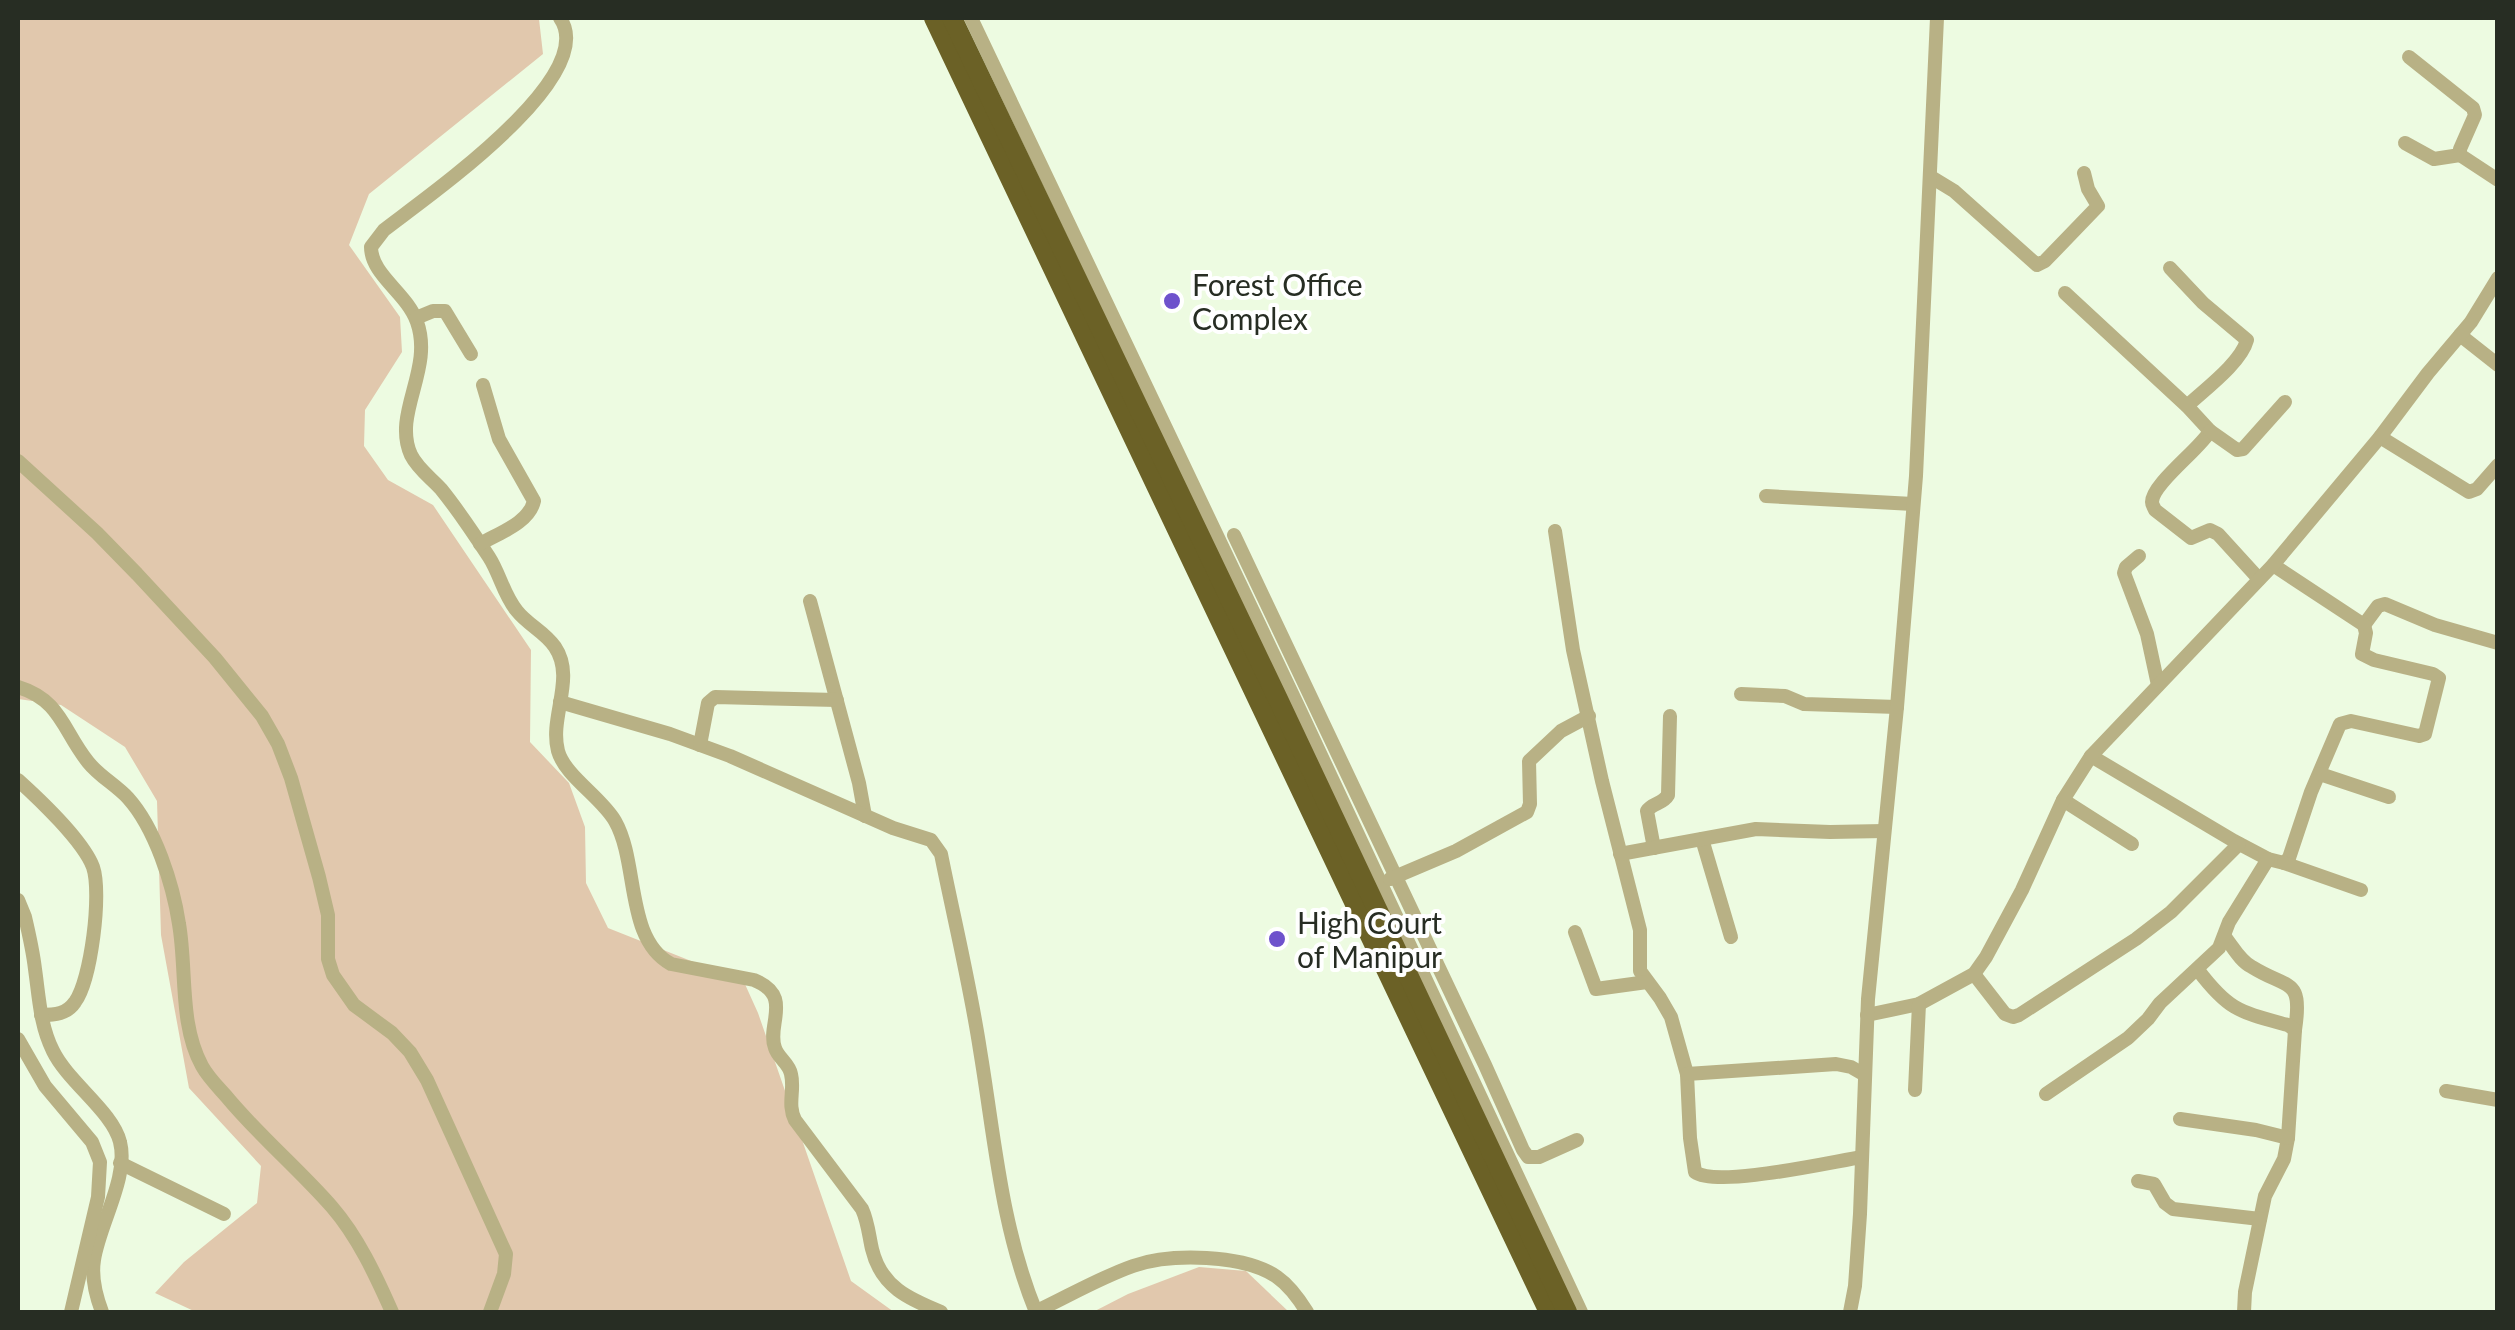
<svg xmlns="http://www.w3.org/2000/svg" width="2515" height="1330" font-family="Lato,sans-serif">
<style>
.green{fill:#e1c8ad}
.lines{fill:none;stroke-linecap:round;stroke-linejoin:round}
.minor{stroke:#b8b185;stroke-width:14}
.highway{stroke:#6b6126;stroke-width:20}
.poi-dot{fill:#6e52cc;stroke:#fff;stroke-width:4}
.labels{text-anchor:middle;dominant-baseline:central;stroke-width:8;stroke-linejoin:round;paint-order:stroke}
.poi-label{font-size:30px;fill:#272d23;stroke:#fff;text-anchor:start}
</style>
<rect width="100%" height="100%" fill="#edfbe1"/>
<!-- green -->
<g class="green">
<polygon points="18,18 539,19 543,54 369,194 349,245 400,317 402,352 365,410 364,446 388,480 433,505 531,650 530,742 569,783 585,827 586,883 608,928 744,982 758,1013 851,1281 894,1312 196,1312 155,1293 184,1262 257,1203 261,1166 189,1088 161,935 157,801 125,747 61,705 18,699"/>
<polygon points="1199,1267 1246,1271 1289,1312 1093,1312 1128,1294"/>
</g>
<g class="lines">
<!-- minor -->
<g class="minor">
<path d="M560 18C601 77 425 198 384 230L371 247C371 275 407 293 417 322 434 370 392 413 411 455 418 469 431 478 441 489 458 510 474 534 489 557 500 574 504 596 517 611 528 625 545 632 555 647 576 678 549 717 558 751 565 776 601 797 615 821 639 863 625 939 671 964L754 980C794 996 766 1025 775 1048 778 1058 789 1063 791 1074 795 1090 787 1104 795 1120L862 1209C868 1222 869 1236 872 1249 881 1287 909 1299 941 1312"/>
<polyline points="971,18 1297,704 1581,1312"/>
<polyline points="2409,57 2473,108 2475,115 2460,149 2460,155 2498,180"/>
<polyline points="2405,143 2434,159 2460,155"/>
<polyline points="1931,177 1954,191 2037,265 2045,261 2098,206 2088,189 2084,173"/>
<path d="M2170 268 2203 303 2247 340C2241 363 2204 390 2187 406"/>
<path d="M2065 293 2187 406 2210 431C2201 448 2152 484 2152 502 2152 505 2154 507 2155 510L2191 538 2210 530 2218 534 2259 579"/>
<polyline points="416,318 433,311 445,311 471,354"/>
<polyline points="2460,335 2498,365"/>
<polyline points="2210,431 2237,450 2243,449 2285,402"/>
<polyline points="2380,437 2469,492 2477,489 2498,465"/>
<polyline points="18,461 97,533 137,574 215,658 262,716 278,744 291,778 319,877 328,915 328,959 333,975 354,1005 392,1033 410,1052 427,1080 506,1254 504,1274 490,1312"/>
<polyline points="1766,496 1913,504"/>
<path d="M1555 531 1573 650 1602 781 1640 930V971L1660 998 1671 1017 1687 1074 1690 1138 1695 1172C1717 1188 1830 1162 1862 1157"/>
<polyline points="1234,535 1485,1065 1523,1150 1528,1157 1539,1157 1577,1140"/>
<path d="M480 544C499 533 529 523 534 501L499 439 483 385"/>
<polyline points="2139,556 2126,567 2124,573 2147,634 2158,685"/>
<polyline points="810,601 859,783 865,816"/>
<polyline points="2364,625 2378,606 2385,604 2435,625 2498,643"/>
<path d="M18 687C61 700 63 731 88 762 99 776 116 785 128 798 155 828 173 884 179 924 187 970 179 1024 202 1066 208 1077 218 1087 226 1096 259 1136 298 1168 332 1207 358 1237 376 1276 392 1312"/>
<polyline points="1741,694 1785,696 1804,704 1897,707"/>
<path d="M560 702 670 734 730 756 893 828 931 840 941 854C954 919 970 984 980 1050 995 1140 1001 1226 1036 1312"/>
<polyline points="700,745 708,703 715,697 837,700"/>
<polyline points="2091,756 2234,841 2268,859 2284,863 2289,858 2311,792 2340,724 2351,721 2419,736 2425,734 2439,678 2433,674 2374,660 2362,654 2366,633 2364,625 2273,565"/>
<polyline points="2320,774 2389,797"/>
<path d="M18 780C39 799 83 841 93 867 102 893 91 980 75 1002 67 1014 55 1015 41 1015"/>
<polyline points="2063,800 2132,844"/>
<polyline points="1702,839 1731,937"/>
<path d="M1654 848 1647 811C1652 803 1663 804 1668 795L1670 716"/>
<polyline points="1620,854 1756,829 1830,832 1884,831"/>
<polyline points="2284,863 2361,890"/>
<polyline points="1390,879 1456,851 1527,812 1530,804 1529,761 1561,731 1589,716"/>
<path d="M18 900 25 917C29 934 33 952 35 969 39 997 40 1025 53 1051 68 1082 113 1112 120 1142 129 1177 99 1225 94 1260 91 1278 96 1296 102 1312"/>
<polyline points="1575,932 1596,989 1647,982"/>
<path d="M2225 937C2233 947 2240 961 2252 967 2289 990 2303 977 2295 1030"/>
<path d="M2198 970C2229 1011 2240 1012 2288 1025L2295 1030 2288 1138 2284 1159 2265 1196 2245 1292 2244 1312"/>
<polyline points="1974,974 2005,1014 2013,1017 2019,1015 2136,939 2171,912 2239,844"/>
<polyline points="1867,1015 1919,1004 1974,974 1986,957 2022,890 2063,800 2091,756 2273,565 2380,437 2428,373 2471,322 2498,278"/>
<polyline points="18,1039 45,1086 92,1142 100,1162 98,1197 71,1312"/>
<polyline points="1687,1074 1836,1064 1851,1067 1865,1075"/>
<polyline points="1915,1090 1919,1004"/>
<polyline points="2446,1091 2498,1100"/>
<polyline points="2046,1094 2128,1038 2148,1019 2160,1003 2219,948 2229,922 2268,859"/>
<polyline points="2180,1119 2256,1130 2288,1138"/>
<polyline points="120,1163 224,1214"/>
<polyline points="2138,1181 2154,1184 2165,1203 2173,1209 2260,1219"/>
<path d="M1035 1312C1067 1297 1099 1278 1133 1266 1170 1253 1244 1254 1277 1277 1290 1286 1299 1299 1307 1312"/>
<polyline points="1850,1312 1855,1286 1860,1214 1868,999 1897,707 1916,476 1937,18"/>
</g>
<!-- highway -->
<g class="highway">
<polyline points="934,18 1549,1312"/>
<polyline points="952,18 1277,697 1567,1312"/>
</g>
</g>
<!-- markers -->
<g class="poi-dot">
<circle cx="1172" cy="301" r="10"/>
<circle cx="1277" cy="939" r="10"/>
</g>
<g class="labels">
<!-- poi labels -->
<g class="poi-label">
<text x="1192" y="284">Forest Office<tspan x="1192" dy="34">Complex</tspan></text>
<text x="1297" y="922">High Court<tspan x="1297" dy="34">of Manipur</tspan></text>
</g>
</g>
<!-- border -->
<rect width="2515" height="1330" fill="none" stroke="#272d23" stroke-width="40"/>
</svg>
